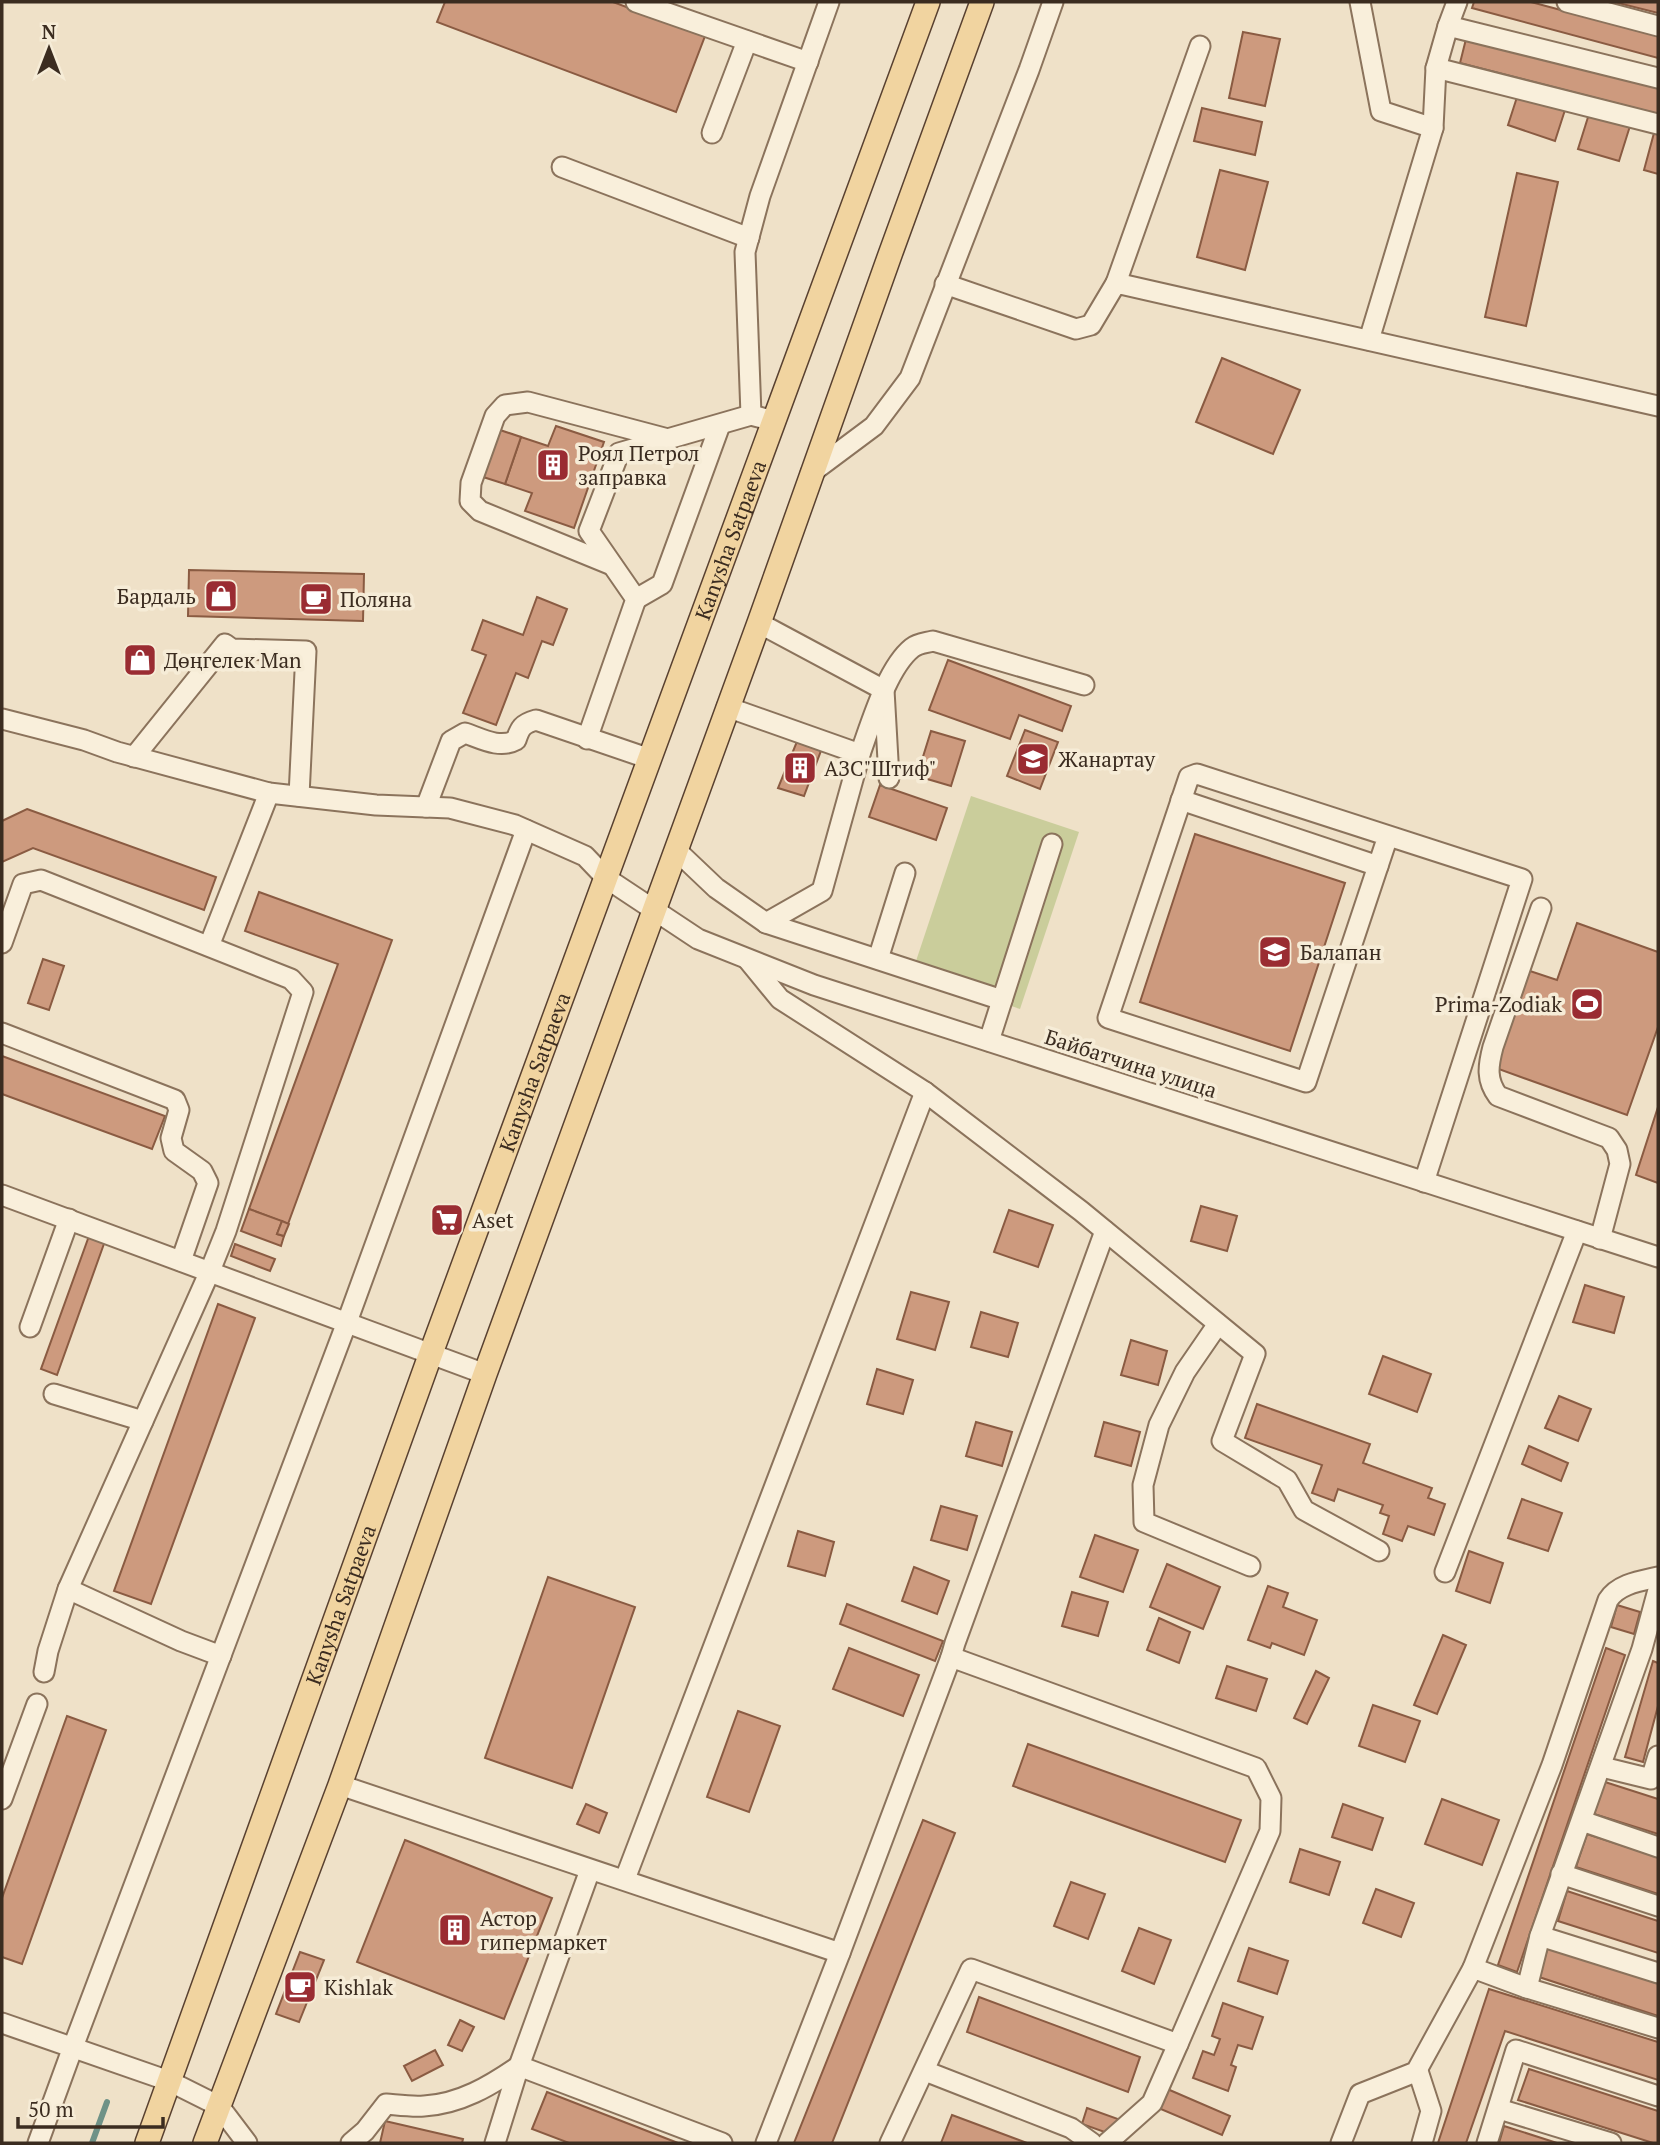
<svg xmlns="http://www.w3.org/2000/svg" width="1660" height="2145" font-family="'PT Serif',serif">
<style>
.park{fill:#cacd9b}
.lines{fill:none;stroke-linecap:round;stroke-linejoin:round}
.stream{stroke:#6f9287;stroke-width:6}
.building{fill:#cd9a7e;stroke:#8a5b42;stroke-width:2}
.minor-casing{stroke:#8b735c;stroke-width:23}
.major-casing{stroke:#594130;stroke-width:26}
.minor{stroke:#f9efdb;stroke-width:19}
.major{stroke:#f1d4a0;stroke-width:23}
.labels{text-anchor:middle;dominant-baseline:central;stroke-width:7;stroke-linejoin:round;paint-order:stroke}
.poi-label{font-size:21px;fill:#3b2c20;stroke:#f6ecd7;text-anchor:start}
.street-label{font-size:21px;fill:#3b2c20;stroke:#f6ecd7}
</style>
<rect width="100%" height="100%" fill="#efe1c8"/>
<!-- park -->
<polygon class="park" points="971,796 1079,832 1020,1009 912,973"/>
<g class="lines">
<!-- stream -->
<polyline class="stream" points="92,2143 107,2102"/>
</g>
<!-- building -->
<g class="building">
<polygon points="445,2 613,2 705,36 676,112 437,22"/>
<polygon points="1474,2 1531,2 1658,36 1658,58 1472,8"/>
<polygon points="1614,2 1658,2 1658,13"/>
<polygon points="1243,32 1280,39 1265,106 1229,98"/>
<polygon points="1466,39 1658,88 1658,114 1460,63"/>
<polygon points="1518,94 1565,110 1555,141 1508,125"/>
<polygon points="1202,108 1262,122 1255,155 1194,141"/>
<polygon points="1589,114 1630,126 1619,161 1578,149"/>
<polygon points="1654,133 1658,134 1658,174 1644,170"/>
<polygon points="1220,170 1268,182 1245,270 1197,257"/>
<polygon points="1517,173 1558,182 1526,326 1485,317"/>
<polygon points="1222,358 1300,390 1273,454 1196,422"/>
<polygon points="556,426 604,442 574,528 525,511 532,493 505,484 521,437 548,446"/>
<polygon points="497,429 521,437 505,484 480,476"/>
<polygon points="189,570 364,574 363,621 188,616"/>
<polygon points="537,597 567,609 553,645 542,641 528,678 516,673 496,725 463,713 486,655 472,650 483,620 523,635"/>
<polygon points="948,660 1071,706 1062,731 1019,715 1010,739 929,710"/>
<polygon points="1025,730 1058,742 1040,789 1007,776"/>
<polygon points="931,731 965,741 951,786 917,776"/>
<polygon points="798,739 822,748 804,796 778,788"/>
<polygon points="880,785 947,808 936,840 869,817"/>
<polygon points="27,809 216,877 204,910 33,848 2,862 2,821"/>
<polygon points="1195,834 1345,883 1290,1051 1140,1002"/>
<polygon points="259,892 392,940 288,1224 249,1209 338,964 245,931"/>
<polygon points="1577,923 1658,952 1658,1027 1627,1115 1493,1067 1527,970 1557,980"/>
<polygon points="43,959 64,966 49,1010 28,1003"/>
<polygon points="2,1056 165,1116 152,1149 2,1094"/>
<polygon points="1658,1107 1658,1183 1636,1175"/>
<polygon points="444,1206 458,1211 450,1233 436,1228"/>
<polygon points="1201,1206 1237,1216 1227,1251 1191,1241"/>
<polygon points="249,1209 282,1221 277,1234 284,1236 281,1246 241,1231"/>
<polygon points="1009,1210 1053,1225 1038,1267 994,1252"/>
<polygon points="282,1221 289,1224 284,1236 277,1234"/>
<polygon points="89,1236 105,1241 57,1375 41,1369"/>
<polygon points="235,1244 275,1259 270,1271 231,1256"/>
<polygon points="1585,1285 1624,1297 1614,1333 1573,1322"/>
<polygon points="911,1292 949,1302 935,1350 897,1339"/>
<polygon points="218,1304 255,1318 151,1604 114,1591"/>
<polygon points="981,1312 1018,1323 1008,1357 971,1347"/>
<polygon points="1131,1340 1167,1351 1158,1385 1121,1375"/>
<polygon points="1383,1356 1431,1374 1417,1412 1369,1394"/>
<polygon points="877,1369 913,1380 903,1414 867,1404"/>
<polygon points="1559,1396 1591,1409 1578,1441 1545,1428"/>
<polygon points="1257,1404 1370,1444 1363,1463 1432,1488 1428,1498 1445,1504 1434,1535 1408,1526 1402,1541 1383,1534 1389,1516 1380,1513 1383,1505 1338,1489 1334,1501 1312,1493 1322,1465 1245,1438"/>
<polygon points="976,1422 1012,1432 1002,1466 966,1456"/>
<polygon points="1104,1422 1140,1432 1131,1466 1095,1456"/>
<polygon points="1529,1446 1568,1463 1561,1481 1522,1464"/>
<polygon points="1522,1499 1562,1513 1548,1551 1508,1538"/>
<polygon points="941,1506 977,1516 967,1550 931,1540"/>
<polygon points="798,1531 834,1542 825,1576 788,1566"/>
<polygon points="1095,1535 1138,1550 1123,1592 1080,1577"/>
<polygon points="1469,1551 1503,1563 1490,1603 1456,1591"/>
<polygon points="1167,1564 1220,1587 1203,1629 1150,1607"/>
<polygon points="914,1567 949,1581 937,1614 902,1601"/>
<polygon points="548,1577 635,1607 572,1788 485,1758"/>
<polygon points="1268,1586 1288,1593 1283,1607 1317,1620 1304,1655 1272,1643 1270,1648 1248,1640"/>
<polygon points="1072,1592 1108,1602 1098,1636 1062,1626"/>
<polygon points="847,1604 943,1641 935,1661 840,1624"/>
<polygon points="1617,1605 1640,1612 1634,1634 1611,1627"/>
<polygon points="1159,1618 1190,1632 1179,1663 1147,1650"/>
<polygon points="1443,1635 1466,1645 1437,1714 1414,1705"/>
<polygon points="849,1648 919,1675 903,1716 833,1689"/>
<polygon points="1606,1648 1625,1655 1517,1972 1498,1965"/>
<polygon points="1653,1661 1658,1663 1658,1706 1643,1762 1625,1757"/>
<polygon points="1227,1666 1267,1679 1256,1711 1216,1698"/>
<polygon points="1316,1671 1329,1678 1307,1724 1294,1718"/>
<polygon points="1373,1705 1420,1721 1405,1762 1359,1746"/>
<polygon points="738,1711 780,1726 749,1812 707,1797"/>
<polygon points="67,1716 106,1730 22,1964 2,1957 2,1898"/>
<polygon points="1028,1744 1241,1820 1225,1862 1013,1786"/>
<polygon points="1605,1782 1658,1799 1658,1834 1594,1814"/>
<polygon points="1442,1799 1499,1820 1482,1865 1425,1844"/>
<polygon points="586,1804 607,1813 599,1833 577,1824"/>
<polygon points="1343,1804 1383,1818 1372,1850 1332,1837"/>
<polygon points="923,1820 955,1833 832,2143 794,2143"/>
<polygon points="1587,1834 1658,1857 1658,1894 1576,1867"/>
<polygon points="405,1840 552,1898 504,2019 357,1962"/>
<polygon points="1300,1849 1340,1862 1329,1895 1290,1882"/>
<polygon points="1071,1882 1105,1894 1088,1939 1054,1926"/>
<polygon points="1376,1889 1414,1903 1401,1937 1363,1923"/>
<polygon points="1567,1891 1658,1921 1658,1953 1558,1921"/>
<polygon points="1139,1928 1171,1940 1154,1984 1122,1971"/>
<polygon points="1548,1947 1658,1982 1658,2016 1539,1977"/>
<polygon points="1249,1948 1288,1961 1277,1994 1238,1981"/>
<polygon points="300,1952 324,1960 299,2022 276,2014"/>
<polygon points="1489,1989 1658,2042 1658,2080 1505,2031 1466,2143 1438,2143"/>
<polygon points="979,1997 1140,2057 1128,2092 967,2032"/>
<polygon points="1223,2003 1263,2017 1252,2049 1238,2045 1231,2065 1236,2067 1228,2091 1193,2078 1203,2051 1214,2055 1220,2039 1212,2036"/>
<polygon points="460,2020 474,2027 462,2051 448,2045"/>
<polygon points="435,2050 443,2065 412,2081 404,2066"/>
<polygon points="1529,2069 1658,2111 1658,2143 1653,2143 1518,2100"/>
<polygon points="1165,2088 1230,2116 1222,2135 1156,2107"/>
<polygon points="547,2092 678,2143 569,2143 532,2129"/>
<polygon points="1087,2108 1118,2119 1113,2135 1082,2124"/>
<polygon points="952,2115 1027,2143 941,2143"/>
<polygon points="385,2121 463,2139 462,2143 380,2143"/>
<polygon points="1504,2126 1557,2143 1499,2143"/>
</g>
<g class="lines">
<defs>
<g id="minor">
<polyline points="636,2 808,62"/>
<polyline points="1360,2 1381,111 1433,128"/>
<polyline points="1567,2 1658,26"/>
<polyline points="1448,26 1658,78"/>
<polyline points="1436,68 1658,124"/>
<polyline points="712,133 747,41"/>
<polyline points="562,167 749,238"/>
<polyline points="1116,283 1200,46"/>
<polyline points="945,284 1076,329 1091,325 1116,283 1658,406"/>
<polyline points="1369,340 1433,128 1436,68 1448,26 1457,2"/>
<polyline points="751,415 745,252 760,196 829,2"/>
<polyline points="811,473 874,426 910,378 1029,70 1053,2"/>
<polyline points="612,565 480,511 470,501 471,483 495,416 505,405 528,402 668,439"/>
<polyline points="636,599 662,584 720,425"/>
<polyline points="759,623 884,690 889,778"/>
<polyline points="727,707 860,754 822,891 766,923"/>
<polyline points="2,719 84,740 117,752 269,793 376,805 450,808 515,825 585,856 606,878 698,939 814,985 1658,1257"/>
<polyline points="587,739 636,599 589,531 619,453 751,415 774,421"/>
<path d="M860 754C871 724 887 668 912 648 918 643 926 643 933 641L1084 685"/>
<polyline points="134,757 225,644 232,649 306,651 299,796"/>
<polyline points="1181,800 1378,866"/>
<path d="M426 807 451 741 465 733C482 739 500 749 516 740 520 728 522 724 536 720L650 759"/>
<polyline points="1388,836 1306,1082 1108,1018 1189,777 1197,774 1522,879 1424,1182"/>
<polyline points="676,850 716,888 766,923 1002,1000"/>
<path d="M1541 908 1493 1047C1488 1066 1486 1080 1498 1096L1609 1138 1617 1150 1620 1164 1600 1239"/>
<polyline points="2,943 23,884 41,880 291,979 303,992 226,1231 210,1271 68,1589 48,1651 44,1672"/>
<polyline points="209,946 269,793"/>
<polyline points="878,959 905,873"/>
<polyline points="748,960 780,999 925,1092 1081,1211 1255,1354 1222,1441 1287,1480 1304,1510 1379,1551"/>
<polyline points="2,1033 175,1100 179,1110 171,1138 174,1151 202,1171 208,1183 181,1261"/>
<polyline points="989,1041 1052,844"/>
<polyline points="2,1195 485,1374"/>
<polyline points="1218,1324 1185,1372 1159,1425 1143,1485 1144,1522 1250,1566"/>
<polyline points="30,1327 69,1219"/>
<polyline points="54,1394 143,1421"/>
<polyline points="1445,1572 1577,1231"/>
<polyline points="68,1589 181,1641 221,1656"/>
<polyline points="951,1657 955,1643 1105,1231"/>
<polyline points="1602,1767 1651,1779 1658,1756"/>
<polyline points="340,1785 840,1953 951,1657 1256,1768 1271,1798 1270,1831 1178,2044 971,1969 890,2143"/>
<polyline points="2,1799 37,1704"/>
<polyline points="1582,1821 1658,1847"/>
<polyline points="1561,1874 1658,1906"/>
<polyline points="625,1879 925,1092"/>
<polyline points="1540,1936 1658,1973"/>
<path d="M1473 1968 1552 1765 1608 1600C1618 1584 1640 1581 1658 1577"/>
<polyline points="1527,1988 1540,1936 1642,1649 1658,1590"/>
<polyline points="2,2023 169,2081 219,2106 247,2143"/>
<polyline points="925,2071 1071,2128 1092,2143"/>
<polyline points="1418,2071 1431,2111 1422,2143"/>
<polyline points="1499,2109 1611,2143"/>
<polyline points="38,2143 73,2047 347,1322 526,830"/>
<path d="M351 2143 365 2131 386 2104C398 2105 412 2107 424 2106 460 2104 490 2086 519 2066L722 2143"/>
<polyline points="495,2143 519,2066 590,1870"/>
<polyline points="766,2143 840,1953"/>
<polyline points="1107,2143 1152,2103 1178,2044"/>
<polyline points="1341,2143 1360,2094 1418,2071 1417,2070 1473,1968 1527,1988 1658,2028"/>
<polyline points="1487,2143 1516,2050 1658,2096"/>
</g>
<g id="major">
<path id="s1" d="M147 2143 431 1353 928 2"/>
<polyline points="205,2143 340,1785 485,1374 759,623 891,252 982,2"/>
</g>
</defs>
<!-- minor casing -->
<use href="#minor" class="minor-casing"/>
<!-- major casing -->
<use href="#major" class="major-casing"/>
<!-- minor -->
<use href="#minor" class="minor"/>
<!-- major -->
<use href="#major" class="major"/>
</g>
<!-- icons -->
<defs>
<symbol id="building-square" viewBox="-11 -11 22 22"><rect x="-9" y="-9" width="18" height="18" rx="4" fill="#9a2c32" stroke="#f6ecd7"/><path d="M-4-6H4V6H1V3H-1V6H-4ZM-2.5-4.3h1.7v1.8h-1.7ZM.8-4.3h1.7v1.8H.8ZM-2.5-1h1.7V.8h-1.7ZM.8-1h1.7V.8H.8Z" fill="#fff"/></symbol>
<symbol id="shop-square" viewBox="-11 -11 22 22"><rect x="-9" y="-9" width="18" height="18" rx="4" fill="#9a2c32" stroke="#f6ecd7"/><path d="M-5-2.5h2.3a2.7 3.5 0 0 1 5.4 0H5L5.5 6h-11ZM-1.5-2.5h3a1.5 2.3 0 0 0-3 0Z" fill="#fff"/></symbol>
<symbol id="cafe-square" viewBox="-11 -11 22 22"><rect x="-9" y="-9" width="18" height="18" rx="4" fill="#9a2c32" stroke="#f6ecd7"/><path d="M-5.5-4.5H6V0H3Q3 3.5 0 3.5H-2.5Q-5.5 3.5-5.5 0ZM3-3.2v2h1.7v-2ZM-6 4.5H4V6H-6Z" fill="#fff"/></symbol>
<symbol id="school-square" viewBox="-11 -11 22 22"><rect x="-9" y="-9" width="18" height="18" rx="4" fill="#9a2c32" stroke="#f6ecd7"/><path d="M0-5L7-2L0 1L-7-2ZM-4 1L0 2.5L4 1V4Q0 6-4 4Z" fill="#fff"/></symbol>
<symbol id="stadium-square" viewBox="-11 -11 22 22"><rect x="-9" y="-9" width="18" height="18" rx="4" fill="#9a2c32" stroke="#f6ecd7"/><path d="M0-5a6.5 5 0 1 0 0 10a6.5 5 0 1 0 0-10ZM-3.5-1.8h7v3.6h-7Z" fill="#fff"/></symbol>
<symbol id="supermarket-square" viewBox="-11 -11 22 22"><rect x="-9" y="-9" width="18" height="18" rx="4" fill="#9a2c32" stroke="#f6ecd7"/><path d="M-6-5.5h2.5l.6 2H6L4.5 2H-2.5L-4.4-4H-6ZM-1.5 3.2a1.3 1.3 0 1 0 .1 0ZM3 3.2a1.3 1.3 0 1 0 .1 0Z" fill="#fff"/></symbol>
</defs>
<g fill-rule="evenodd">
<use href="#building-square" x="534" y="446" width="38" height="38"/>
<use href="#shop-square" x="202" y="577" width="38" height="38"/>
<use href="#cafe-square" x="297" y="580" width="38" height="38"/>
<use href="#shop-square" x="121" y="641" width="38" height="38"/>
<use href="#school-square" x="1014" y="740" width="38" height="38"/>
<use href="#building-square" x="781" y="749" width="38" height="38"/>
<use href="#school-square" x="1256" y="933" width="38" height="38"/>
<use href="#stadium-square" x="1568" y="985" width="38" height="38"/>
<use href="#supermarket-square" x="428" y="1201" width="38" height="38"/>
<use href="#building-square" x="436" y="1911" width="38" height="38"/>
<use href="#cafe-square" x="281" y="1968" width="38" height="38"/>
</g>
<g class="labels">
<!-- poi labels -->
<g class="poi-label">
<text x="578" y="453">Роял Петрол<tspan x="578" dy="24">заправка</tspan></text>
<text x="196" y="596" text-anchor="end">Бардаль</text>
<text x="340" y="599">Поляна</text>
<text x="164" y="660">Дөңгелек Man</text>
<text x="1058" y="759">Жанартау</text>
<text x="824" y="768">АЗС"Штиф"</text>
<text x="1300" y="952">Балапан</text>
<text x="1562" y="1004" text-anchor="end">Prima-Zodiak</text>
<text x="472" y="1220">Aset</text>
<text x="480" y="1918">Астор<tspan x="480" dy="24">гипермаркет</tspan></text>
<text x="324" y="1987">Kishlak</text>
</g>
<!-- street labels -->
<g class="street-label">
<text stroke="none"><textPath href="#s1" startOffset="1706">Kanysha Satpaeva</textPath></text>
<text transform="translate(1131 1063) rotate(18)">Байбатчина улица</text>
<text stroke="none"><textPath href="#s1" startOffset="1139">Kanysha Satpaeva</textPath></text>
<text stroke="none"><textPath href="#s1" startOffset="572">Kanysha Satpaeva</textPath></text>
</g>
</g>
<!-- border -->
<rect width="1660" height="2145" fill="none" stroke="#3b2c20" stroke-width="7"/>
<!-- north arrow -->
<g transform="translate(49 49)" stroke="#f6ecd7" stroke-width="5" paint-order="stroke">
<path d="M0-5L12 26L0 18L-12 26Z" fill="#3b2c20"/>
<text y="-10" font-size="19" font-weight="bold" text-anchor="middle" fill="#3b2c20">N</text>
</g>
<!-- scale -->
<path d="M18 2117v10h145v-10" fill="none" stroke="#3b2c20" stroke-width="3.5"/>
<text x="28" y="2117" font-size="21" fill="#3b2c20" stroke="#f6ecd7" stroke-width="5" paint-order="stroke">50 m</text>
</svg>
